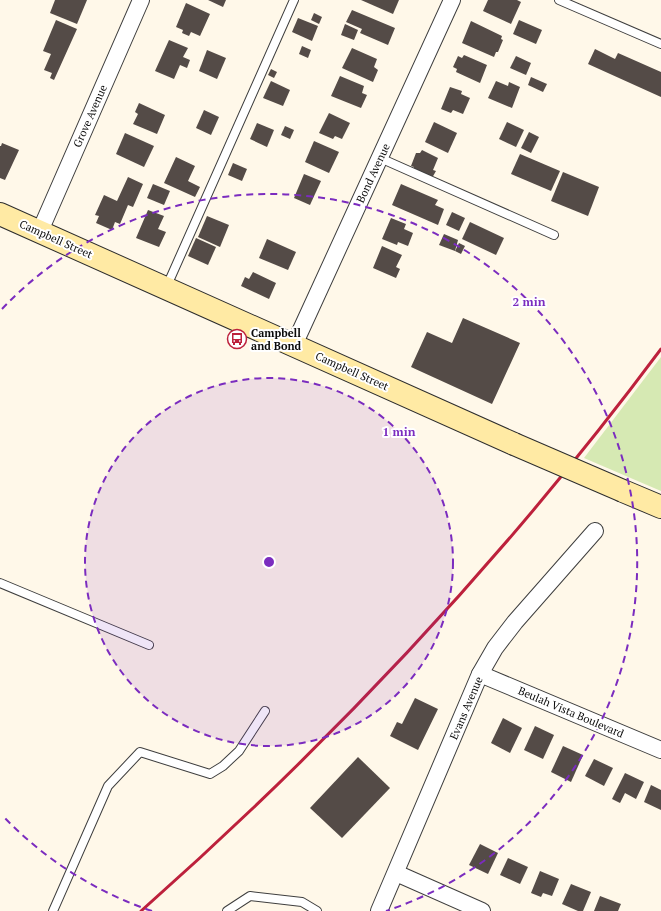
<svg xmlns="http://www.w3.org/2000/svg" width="661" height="911" font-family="'PT Serif',serif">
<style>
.green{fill:#d6e9b3}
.building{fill:#544b47}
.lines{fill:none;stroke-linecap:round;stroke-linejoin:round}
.service-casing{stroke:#3e3e3e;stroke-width:10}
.minor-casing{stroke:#3e3e3e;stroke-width:18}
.secondary-casing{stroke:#2d2d2d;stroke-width:24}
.service{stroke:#fff;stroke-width:8}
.minor{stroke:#fff;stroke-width:16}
.secondary{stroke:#ffeaa4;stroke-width:22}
.rail{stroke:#bd213c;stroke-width:3}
.secondary-bridge-casing{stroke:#2d2d2d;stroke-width:24;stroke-linecap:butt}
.secondary-bridge{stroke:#ffeaa4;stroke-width:22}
.ring{fill:none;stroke:#7b2cbf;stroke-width:2;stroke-dasharray:7 5}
.labels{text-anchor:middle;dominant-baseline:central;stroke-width:4;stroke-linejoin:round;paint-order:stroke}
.street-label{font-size:11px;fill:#0b0b0b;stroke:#fff}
.poi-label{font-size:11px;font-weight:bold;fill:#0b0b0b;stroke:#fff;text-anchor:start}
.centre{fill:#7b2cbf;stroke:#fff;stroke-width:2}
.ring-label{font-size:12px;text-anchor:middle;font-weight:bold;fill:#7b2cbf;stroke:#fff;stroke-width:4;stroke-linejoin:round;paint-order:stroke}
</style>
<rect width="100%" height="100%" fill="#fff8e9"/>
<!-- green -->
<polygon class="green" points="661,357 661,491 584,458"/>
<!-- building -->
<g class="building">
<polygon points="55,0 87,0 77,24 50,13"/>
<polygon points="208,0 226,0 223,7"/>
<polygon points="361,0 399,0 393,14"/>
<polygon points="488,0 517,0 521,2 511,24 483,11"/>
<polygon points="186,3 210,14 200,36 191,32 189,36 182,33 183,30 176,27"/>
<polygon points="352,10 395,28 388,45 360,33 362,29 346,22"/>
<polygon points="314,13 322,17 319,24 311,20"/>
<polygon points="298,18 318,26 312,41 292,32"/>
<polygon points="56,20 77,29 54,80 50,78 52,73 44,70 51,54 43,51"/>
<polygon points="519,20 542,30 536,44 513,34"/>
<polygon points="471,21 502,36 501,39 503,40 498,52 496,52 494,57 462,43"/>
<polygon points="345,24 358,30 354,40 341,35"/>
<polygon points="169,40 188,48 183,57 190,60 187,68 180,65 174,79 155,71"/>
<polygon points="302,46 311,50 308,58 299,54"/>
<polygon points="352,48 377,59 374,67 378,70 373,82 342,68"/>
<polygon points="595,49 615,59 618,53 661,72 661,97 588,64"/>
<polygon points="207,50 226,58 217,79 199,71"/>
<polygon points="464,55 487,65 480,83 456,72 457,69 453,67 458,56 462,58"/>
<polygon points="516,56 531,63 526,75 510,68"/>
<polygon points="271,69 277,72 274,78 268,75"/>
<polygon points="340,76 364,86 362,93 367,95 361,108 331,96"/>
<polygon points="531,77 547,84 543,92 528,85"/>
<polygon points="271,81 290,90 283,106 263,98"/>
<polygon points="496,81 508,86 509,82 520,87 512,108 488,98"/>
<polygon points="450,87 462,91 461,94 470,98 463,114 453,110 451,113 441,109"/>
<polygon points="139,103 165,115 157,134 133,124 138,114 135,112"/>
<polygon points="204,110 219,117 211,135 196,128"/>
<polygon points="329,113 350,123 342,139 335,136 333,139 319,133"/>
<polygon points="434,122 457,133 448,153 425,142"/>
<polygon points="507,122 524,130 516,147 499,139"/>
<polygon points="257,123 274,130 267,147 250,139"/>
<polygon points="285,126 294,130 290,139 281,135"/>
<polygon points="529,132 539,137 531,153 521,148"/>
<polygon points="125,133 154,146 144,167 116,154"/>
<polygon points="314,141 339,152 329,173 305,162"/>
<polygon points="2,143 19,150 5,180 0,178 0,146 1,146"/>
<polygon points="422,150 438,158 433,170 436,171 432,178 413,169 414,167 411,166 416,153 420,153"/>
<polygon points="520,154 560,171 551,191 511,174"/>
<polygon points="176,157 195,166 188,181 200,187 195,197 164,183"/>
<polygon points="233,163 247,169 242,181 228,175"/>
<polygon points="563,172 599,187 588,216 551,201"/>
<polygon points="304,174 321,181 310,205 294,198"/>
<polygon points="128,177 143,184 133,207 128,205 120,224 115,222 112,230 96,223 99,216 95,215 104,195 117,201"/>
<polygon points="153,184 170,191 164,205 147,198"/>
<polygon points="401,184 438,200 435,205 444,209 438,225 392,205"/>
<polygon points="148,210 164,216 158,229 166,232 159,247 136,238"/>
<polygon points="452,212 465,218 459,231 446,225"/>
<polygon points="207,216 229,225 220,247 198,237"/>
<polygon points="391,218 406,224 404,229 413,233 408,246 398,242 397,245 382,239"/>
<polygon points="470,222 504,238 496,255 462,239"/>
<polygon points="444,234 458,240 455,251 439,245"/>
<polygon points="196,238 216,247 208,265 188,256"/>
<polygon points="267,239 296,252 288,270 259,258"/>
<polygon points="459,243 465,246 461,254 455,251"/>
<polygon points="382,246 402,255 396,267 400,269 396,278 373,268"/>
<polygon points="253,272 276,283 269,299 241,286 245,277 249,279"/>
<polygon points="463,318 520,343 492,404 411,367 427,332 452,343"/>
<polygon points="415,698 438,709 418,750 390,736 397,722 402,724"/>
<polygon points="503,718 522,728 510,753 491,743"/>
<polygon points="535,726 554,735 543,759 524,750"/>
<polygon points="563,746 583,755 571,782 551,772"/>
<polygon points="358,757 390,788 342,838 310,808"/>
<polygon points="594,759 613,768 604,786 585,776"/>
<polygon points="625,773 644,782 636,799 625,793 620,803 612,799"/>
<polygon points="651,785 661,790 661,810 644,802"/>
<polygon points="480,844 498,853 488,874 469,865"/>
<polygon points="508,858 528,867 520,884 500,875"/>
<polygon points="540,871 559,879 552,896 543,893 541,897 531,893"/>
<polygon points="571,884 591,892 583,911 578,911 562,904"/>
<polygon points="600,896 621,904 618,911 594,911"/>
</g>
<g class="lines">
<defs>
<g id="service">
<polyline points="559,0 661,44"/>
<polyline points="380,158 554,235"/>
<polyline points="166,288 294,0"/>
<polyline points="0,583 149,645"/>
<polyline points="53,911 108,786 140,752 210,774 223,766 239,751 265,711"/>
<polyline points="227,911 250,896 302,902 317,911"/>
</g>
<g id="minor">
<polyline points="40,231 141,0"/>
<polyline points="294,345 452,0"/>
<polyline points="480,674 661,750"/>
<polyline points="396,873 482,911"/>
<polyline points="379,911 480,674 495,648 515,622 595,531"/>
</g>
<g id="secondary">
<polyline points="0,214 514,444"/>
<polyline points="623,491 661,507"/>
</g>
</defs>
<!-- service casing -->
<use href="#service" class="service-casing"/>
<!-- minor casing -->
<use href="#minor" class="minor-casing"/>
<!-- secondary casing -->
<use href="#secondary" class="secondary-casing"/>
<!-- service -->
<use href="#service" class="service"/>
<!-- minor -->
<use href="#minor" class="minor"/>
<!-- secondary -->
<use href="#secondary" class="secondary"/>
<!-- rail -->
<path class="rail" d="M141 911C331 743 509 553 661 349"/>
<defs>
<polyline id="secondary-bridge" points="514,444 623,491"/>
</defs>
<!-- secondary-bridge casing -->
<use href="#secondary-bridge" class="secondary-bridge-casing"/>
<!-- secondary-bridge -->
<use href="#secondary-bridge" class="secondary-bridge"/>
</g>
<!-- distance rings -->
<circle cx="269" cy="562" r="184" fill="#7b2cbf" fill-opacity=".12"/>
<g class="ring">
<circle cx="269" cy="562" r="184"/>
<path d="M152 911A368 368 0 0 1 2 815M2 309A368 368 0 1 1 386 911"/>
</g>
<!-- icons -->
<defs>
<symbol id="bus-ring" viewBox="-11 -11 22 22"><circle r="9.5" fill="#fff" stroke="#bd213c" stroke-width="1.5"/><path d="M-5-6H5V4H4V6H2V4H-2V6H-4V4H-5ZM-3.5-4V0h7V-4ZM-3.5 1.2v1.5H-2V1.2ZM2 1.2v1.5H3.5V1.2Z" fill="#bd213c"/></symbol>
</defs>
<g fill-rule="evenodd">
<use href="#bus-ring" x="226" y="328" width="22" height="22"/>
</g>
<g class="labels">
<!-- street labels -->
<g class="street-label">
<text transform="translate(90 116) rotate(-66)">Grove Avenue</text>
<text transform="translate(373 173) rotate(-65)">Bond Avenue</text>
<text transform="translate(56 239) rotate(24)">Campbell Street</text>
<text transform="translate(352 371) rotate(24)">Campbell Street</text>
<text transform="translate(466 708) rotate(-67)">Evans Avenue</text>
<text transform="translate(571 712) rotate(23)">Beulah Vista Boulevard</text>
</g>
<!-- poi labels -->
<g class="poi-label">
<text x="251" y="333">Campbell<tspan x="251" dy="13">and Bond</tspan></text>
</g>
</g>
<circle cx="269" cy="562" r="6" class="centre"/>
<g class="ring-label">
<text x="529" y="306">2 min</text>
<text x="399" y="436">1 min</text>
</g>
</svg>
